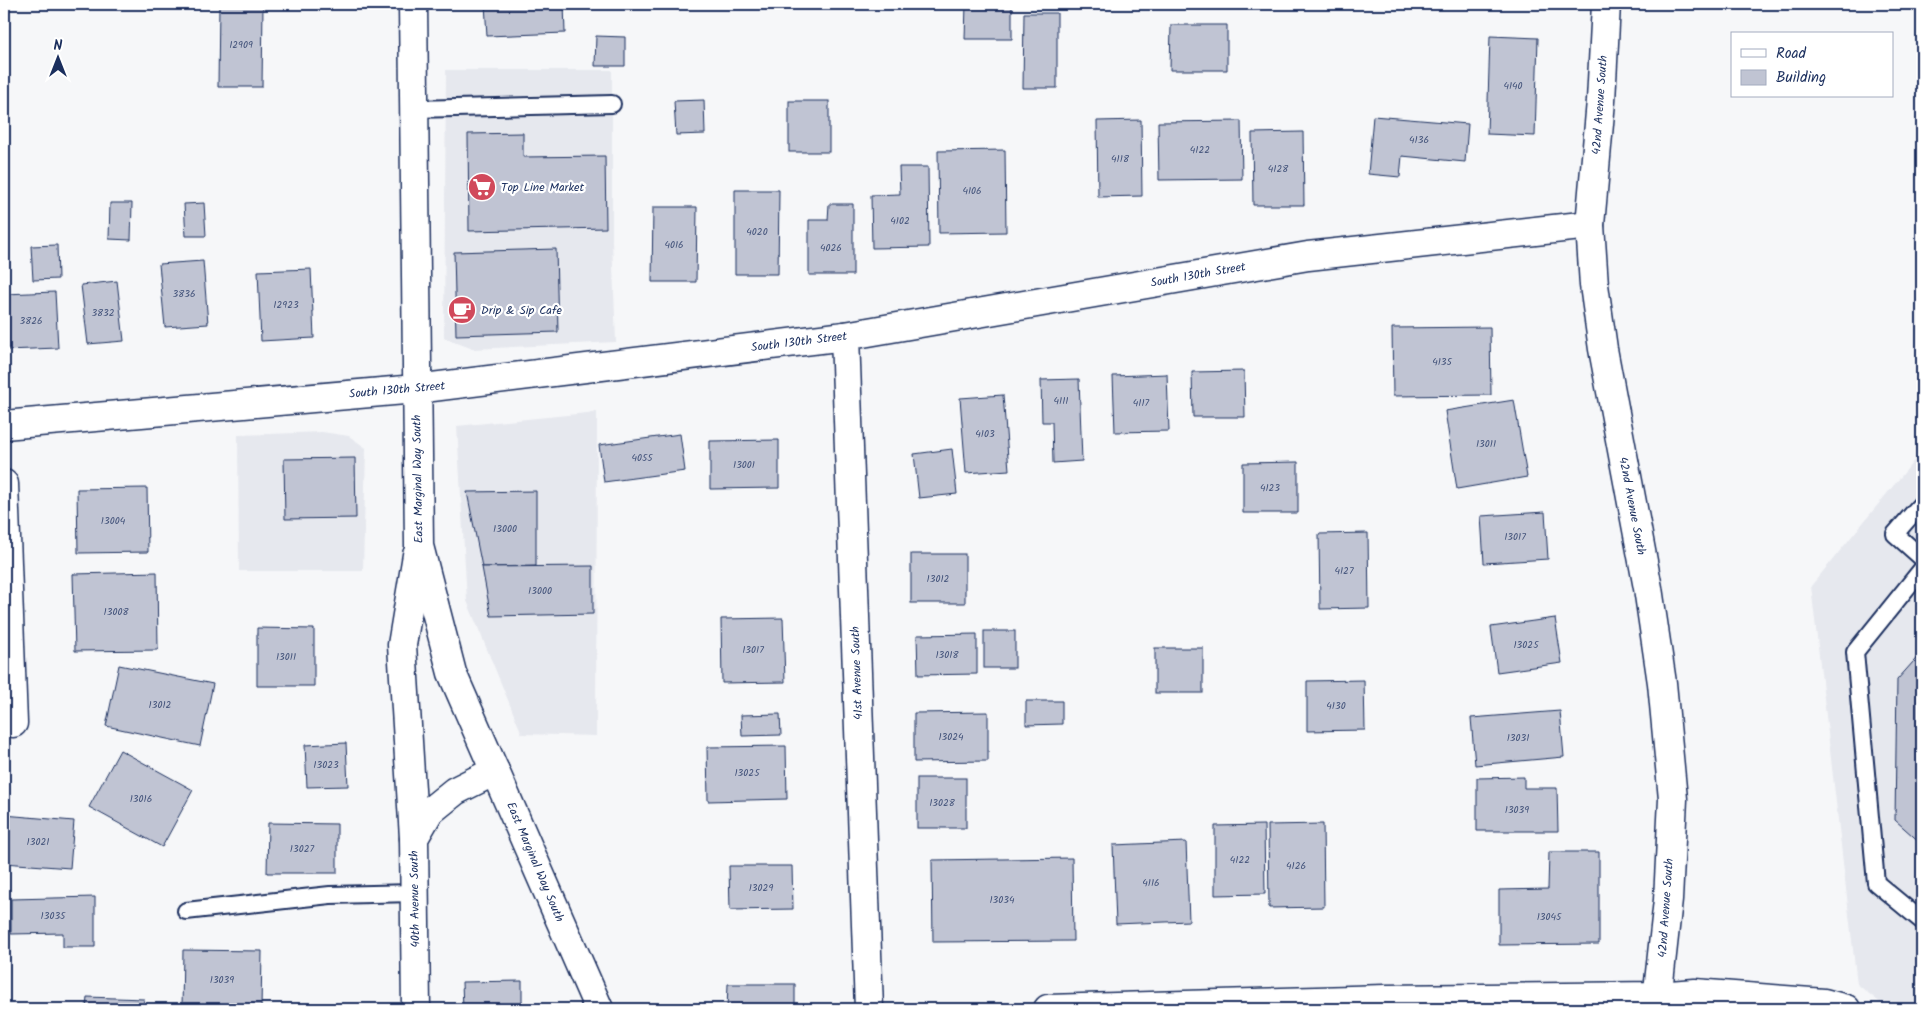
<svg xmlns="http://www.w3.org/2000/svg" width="1926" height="1013" font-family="Kalam,sans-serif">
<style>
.built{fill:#e6e8ee}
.building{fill:#c0c4d3;stroke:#1b2f5e}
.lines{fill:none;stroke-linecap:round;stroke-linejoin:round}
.lane-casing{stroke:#1b2f5e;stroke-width:20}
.street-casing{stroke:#1b2f5e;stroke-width:31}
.secondary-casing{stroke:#1b2f5e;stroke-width:31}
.lane{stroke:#fff;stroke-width:16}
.street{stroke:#fff;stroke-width:28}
.secondary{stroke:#fff;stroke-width:28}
.labels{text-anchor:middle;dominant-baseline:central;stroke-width:4.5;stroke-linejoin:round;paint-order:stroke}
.number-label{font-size:10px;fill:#44547b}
.street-label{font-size:12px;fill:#1b2f5e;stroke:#fff}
.poi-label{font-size:12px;fill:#1b2f5e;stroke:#fff;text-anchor:start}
</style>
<rect width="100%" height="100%" fill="#f6f7f9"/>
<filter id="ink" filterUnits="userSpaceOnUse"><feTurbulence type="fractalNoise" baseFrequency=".02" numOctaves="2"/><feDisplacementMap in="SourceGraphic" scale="10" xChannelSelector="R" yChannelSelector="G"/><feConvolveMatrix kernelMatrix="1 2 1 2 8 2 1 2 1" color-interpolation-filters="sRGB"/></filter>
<g filter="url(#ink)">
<!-- built -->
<g class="built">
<polygon points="446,70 612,70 612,240 616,342 473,349 444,338"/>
<polygon points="597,412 596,736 522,734 467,601 457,426"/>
<polygon points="322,432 349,436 366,448 363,571 239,571 238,435"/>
<polygon points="1922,451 1922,1009 1888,1009 1857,984 1811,586"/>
</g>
<!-- building -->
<g class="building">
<polygon points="219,4 263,4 262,87 218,87"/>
<polygon points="485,4 564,4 565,33 487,36"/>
<polygon points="966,4 1012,4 1012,39 965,39"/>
<polygon points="1024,13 1057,13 1057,88 1023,88"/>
<polygon points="1171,25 1227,25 1227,70 1170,70"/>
<polygon points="596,36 625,37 625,66 595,66"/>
<polygon points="1490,36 1538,38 1535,136 1487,134"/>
<polygon points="704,100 705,134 676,135 674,101"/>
<rect x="789" y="101" width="40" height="51"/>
<polygon points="1373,116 1468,124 1465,162 1402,156 1400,177 1368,174"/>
<polygon points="1141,120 1142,196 1098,197 1097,121"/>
<polygon points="1241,121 1242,179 1159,180 1158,122"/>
<polygon points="1303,132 1304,205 1253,205 1252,133"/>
<polygon points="523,133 523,157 605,156 606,228 469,231 468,134"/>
<polygon points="1005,150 1006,232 939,233 938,151"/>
<polygon points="899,167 928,167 929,247 872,248 871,195 900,194"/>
<polygon points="735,190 779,190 778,274 735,274"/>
<polygon points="110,203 132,203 131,240 109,239"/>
<polygon points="204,203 206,236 186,236 184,204"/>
<polygon points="829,204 853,204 853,275 809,275 809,220 828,220"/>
<polygon points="653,207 697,207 696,282 652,282"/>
<polygon points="57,245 58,279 33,280 31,246"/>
<polygon points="556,249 558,332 456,335 454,252"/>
<polygon points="203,261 208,324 165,327 159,264"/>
<polygon points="311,269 314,338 261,341 258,271"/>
<polygon points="117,281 124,341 88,344 81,285"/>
<polygon points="55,292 58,348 6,350 4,294"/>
<polygon points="1490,327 1491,395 1393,396 1392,328"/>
<polygon points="1244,371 1245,417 1193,417 1192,372"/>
<polygon points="1167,374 1169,431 1115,432 1113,376"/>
<polygon points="1079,379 1082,461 1053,463 1052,422 1042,422 1041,380"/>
<polygon points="1003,395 1009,470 966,473 960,398"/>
<polygon points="1514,400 1527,477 1457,489 1445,411"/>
<polygon points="680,434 685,471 604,482 599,445"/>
<polygon points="779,440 779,488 710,489 710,441"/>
<polygon points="952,449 957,494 919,498 914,454"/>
<polygon points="355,458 356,518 285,519 284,459"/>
<polygon points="1298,462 1298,513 1243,513 1243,463"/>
<polygon points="147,488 148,552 78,553 77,489"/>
<polygon points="536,491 536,566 482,567 467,492"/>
<polygon points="1545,512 1548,559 1484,563 1481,516"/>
<polygon points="1368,533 1369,608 1320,609 1319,534"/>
<rect x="911" y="554" width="54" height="49"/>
<polygon points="593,566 593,614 491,616 482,567"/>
<polygon points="157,572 158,650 75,651 73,574"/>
<polygon points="783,618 785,682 722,683 721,619"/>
<polygon points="1555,618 1562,663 1497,672 1491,627"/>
<polygon points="257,628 314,629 314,686 257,686"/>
<rect x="984" y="631" width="31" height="37"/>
<polygon points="977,634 977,674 918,675 917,635"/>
<rect x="1155" y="648" width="48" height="45"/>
<polygon points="1922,652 1922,844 1895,820 1897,680"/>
<polygon points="119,665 213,684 200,746 106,726"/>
<polygon points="1364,680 1365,730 1307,731 1307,681"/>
<polygon points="1026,701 1062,701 1062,724 1026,725"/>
<polygon points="1560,711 1564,757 1475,765 1471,718"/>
<polygon points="988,712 988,761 914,762 914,713"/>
<polygon points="780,714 781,735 742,736 741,715"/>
<polygon points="346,743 348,786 307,787 305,745"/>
<polygon points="786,746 787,799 708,801 707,747"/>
<polygon points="120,750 193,790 162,847 89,807"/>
<polygon points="1524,777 1524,788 1557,788 1558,831 1477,831 1477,778"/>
<rect x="917" y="778" width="49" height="50"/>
<polygon points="4,815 74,821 70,868 4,863"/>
<polygon points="268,823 337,824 337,873 267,873"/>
<polygon points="1323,824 1324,907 1269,908 1268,825"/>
<polygon points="1264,825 1265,894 1215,895 1215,826"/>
<polygon points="1186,842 1189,921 1116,924 1113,845"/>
<polygon points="1549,852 1599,852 1599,944 1499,945 1499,890 1548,889"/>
<polygon points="1072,858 1073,941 933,942 932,860"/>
<polygon points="729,866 792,866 793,909 730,910"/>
<polygon points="95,897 95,947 63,947 63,933 11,934 11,899"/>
<polygon points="183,950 262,951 261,1009 182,1009"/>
<polygon points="522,981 522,1009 463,1009 462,982"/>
<polygon points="728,984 795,984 795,1009 727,1009"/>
<polygon points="87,997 144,999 143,1009 86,1009"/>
</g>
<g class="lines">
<defs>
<g id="lane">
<polyline points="414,109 612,104"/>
<polyline points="1922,503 1895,534 1922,558"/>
<polyline points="1922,569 1855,652 1876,883 1922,921"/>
<polyline points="186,911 330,895 414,893"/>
</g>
<g id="street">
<polyline points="845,336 869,1009"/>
<polyline points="4,484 13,723"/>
<polyline points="1048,1009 1385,999 1658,996 1695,993 1824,1003 1846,1009"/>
</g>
<g id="secondary">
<polyline points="413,4 419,546 452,673 599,1009"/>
<polyline points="1606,4 1601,101 1590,225 1594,285 1603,349 1648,588 1662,683 1673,799 1668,900 1656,1009"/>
<polyline points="4,425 416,389 845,336 1308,256 1590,225"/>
<polyline points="414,838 402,645 417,555"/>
<polyline points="416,1009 414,838 429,812 455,791 495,771"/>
</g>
</defs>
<!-- lane casing -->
<use href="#lane" class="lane-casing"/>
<!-- street casing -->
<use href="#street" class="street-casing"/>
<!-- secondary casing -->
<use href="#secondary" class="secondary-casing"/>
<!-- lane -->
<use href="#lane" class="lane"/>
<!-- street -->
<use href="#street" class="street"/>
<!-- secondary -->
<use href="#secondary" class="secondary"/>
</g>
</g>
<!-- icons -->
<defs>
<symbol id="supermarket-disc" viewBox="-11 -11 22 22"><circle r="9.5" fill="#d1495b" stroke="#fff"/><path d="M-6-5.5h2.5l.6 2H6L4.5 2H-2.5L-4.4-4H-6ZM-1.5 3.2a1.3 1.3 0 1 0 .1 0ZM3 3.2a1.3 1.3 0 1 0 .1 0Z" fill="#fff"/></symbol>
<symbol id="cafe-disc" viewBox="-11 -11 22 22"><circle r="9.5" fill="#d1495b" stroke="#fff"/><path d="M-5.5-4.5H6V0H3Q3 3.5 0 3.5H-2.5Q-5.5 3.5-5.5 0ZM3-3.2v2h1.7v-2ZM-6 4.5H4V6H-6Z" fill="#fff"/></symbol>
</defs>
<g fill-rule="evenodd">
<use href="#supermarket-disc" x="466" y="171" width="32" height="32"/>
<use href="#cafe-disc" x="446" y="294" width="32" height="32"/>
</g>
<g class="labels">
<!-- number labels -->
<g class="number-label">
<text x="241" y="45">12909</text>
<text x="1513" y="86">4140</text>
<text x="1419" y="140">4136</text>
<text x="1200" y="150">4122</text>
<text x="1120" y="159">4118</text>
<text x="1278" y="169">4128</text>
<text x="972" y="191">4106</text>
<text x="900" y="221">4102</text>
<text x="757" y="232">4020</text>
<text x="674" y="245">4016</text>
<text x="831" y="248">4026</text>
<text x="184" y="294">3836</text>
<text x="286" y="305">12923</text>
<text x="103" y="313">3832</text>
<text x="31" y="321">3826</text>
<text x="1442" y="362">4135</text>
<text x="1061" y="401">4111</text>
<text x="1141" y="403">4117</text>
<text x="985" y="434">4103</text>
<text x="1486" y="444">13011</text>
<text x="642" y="458">4055</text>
<text x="744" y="465">13001</text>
<text x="1270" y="488">4123</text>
<text x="113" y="521">13004</text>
<text x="505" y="529">13000</text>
<text x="1515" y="537">13017</text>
<text x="1344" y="571">4127</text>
<text x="938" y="579">13012</text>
<text x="540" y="591">13000</text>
<text x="116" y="612">13008</text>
<text x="1526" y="645">13025</text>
<text x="753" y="650">13017</text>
<text x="947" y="655">13018</text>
<text x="286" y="657">13011</text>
<text x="160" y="705">13012</text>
<text x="1336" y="706">4130</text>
<text x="951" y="737">13024</text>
<text x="1518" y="738">13031</text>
<text x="326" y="765">13023</text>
<text x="747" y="773">13025</text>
<text x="141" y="799">13016</text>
<text x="942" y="803">13028</text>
<text x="1517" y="810">13039</text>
<text x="38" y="842">13021</text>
<text x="302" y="849">13027</text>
<text x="1240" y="860">4122</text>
<text x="1296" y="866">4126</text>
<text x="1151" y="883">4116</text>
<text x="761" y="888">13029</text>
<text x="1002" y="900">13034</text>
<text x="53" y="916">13035</text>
<text x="1549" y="917">13045</text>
<text x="222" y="980">13039</text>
</g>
<!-- street labels -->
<g class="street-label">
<text transform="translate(1600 105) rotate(-86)">42nd Avenue South</text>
<text transform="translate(1198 275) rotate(-10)">South 130th Street</text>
<text transform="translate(799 342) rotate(-7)">South 130th Street</text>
<text transform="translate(397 390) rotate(-5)">South 130th Street</text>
<text transform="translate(418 479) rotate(-91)">East Marginal Way South</text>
<text transform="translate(1632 506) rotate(79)">42nd Avenue South</text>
<text transform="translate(857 673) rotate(-92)">41st Avenue South</text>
<text transform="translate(535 862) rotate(67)">East Marginal Way South</text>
<text transform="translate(415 899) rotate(-91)">40th Avenue South</text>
<text transform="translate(1666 908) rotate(-86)">42nd Avenue South</text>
</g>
<!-- poi labels -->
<g class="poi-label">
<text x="501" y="187">Top Line Market</text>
<text x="481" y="310">Drip &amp; Sip Cafe</text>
</g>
</g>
<!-- margin -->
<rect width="1926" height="1013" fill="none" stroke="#fff" stroke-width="20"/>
<rect x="10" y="10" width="1906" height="993" fill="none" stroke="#1b2f5e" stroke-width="2" filter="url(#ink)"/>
<!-- legend -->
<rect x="1731" y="32" width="162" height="65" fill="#ffffff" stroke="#a4acbf"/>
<rect x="1741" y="49" width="25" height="8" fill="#ffffff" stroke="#a4acbf"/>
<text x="1776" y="58" font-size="15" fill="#1b2f5e">Road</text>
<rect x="1741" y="70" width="25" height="15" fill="#c0c4d3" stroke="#a4acbf"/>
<text x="1776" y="82" font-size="15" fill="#1b2f5e">Building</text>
<!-- north arrow -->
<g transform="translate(58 58)" stroke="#ffffff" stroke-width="4" paint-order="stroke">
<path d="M0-4L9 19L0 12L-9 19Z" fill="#1b2f5e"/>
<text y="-8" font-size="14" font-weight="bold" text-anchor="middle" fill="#1b2f5e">N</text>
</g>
</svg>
